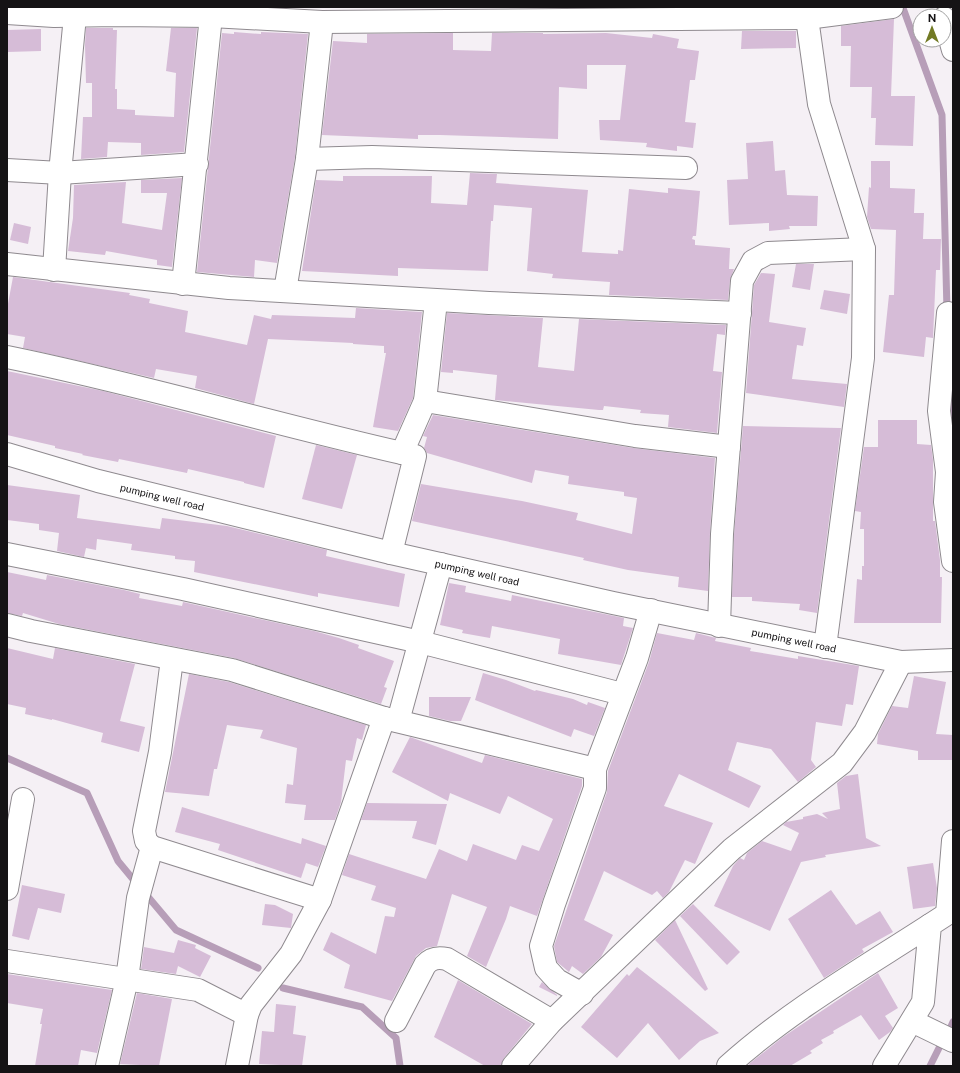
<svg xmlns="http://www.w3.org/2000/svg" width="960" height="1073" font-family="'Public Sans',sans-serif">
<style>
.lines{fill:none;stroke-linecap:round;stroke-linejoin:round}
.stream{stroke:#b79eb8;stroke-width:7}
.building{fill:#d6bcd7}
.minor-casing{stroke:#8f8a8f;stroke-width:24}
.minor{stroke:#fff;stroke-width:22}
.labels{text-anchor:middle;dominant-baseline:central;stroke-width:4;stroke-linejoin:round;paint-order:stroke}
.street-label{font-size:10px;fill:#151315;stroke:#fff}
</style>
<rect width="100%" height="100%" fill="#f5f0f5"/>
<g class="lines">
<!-- stream -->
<g class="stream">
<polyline points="903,8 942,115 947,311"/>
<polyline points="950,393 953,437"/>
<polyline points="7,758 87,793 118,861 137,884"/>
<polyline points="144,892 176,930 258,968"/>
<polyline points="283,988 362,1007 396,1038 400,1066"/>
<polyline points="950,1029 953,1022"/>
<polyline points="930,1066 940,1046"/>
</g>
</g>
<!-- building -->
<g class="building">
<polygon points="894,19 891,96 915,96 913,146 875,145 876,118 871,118 872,87 850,87 851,46 841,46 841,26"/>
<polygon points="86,28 113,28 113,30 117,30 115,89 117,89 117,109 135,110 135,115 174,117 176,73 166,71 171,28 197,28 184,152 141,155 141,143 108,142 107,157 81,159 83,117 92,117 92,83 86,83 85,45"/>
<polygon points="41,29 41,51 7,52 7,30"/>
<polygon points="742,31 796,31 796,48 741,49"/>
<polygon points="234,32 261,34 261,32 308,34 295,157 277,263 255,260 254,277 197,272 222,33 234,34"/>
<polygon points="453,33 453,50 491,51 492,33 543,33 543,34 606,33 652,38 653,34 679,39 677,48 699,51 695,80 690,80 685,122 696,123 693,148 677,146 677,151 646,147 647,143 600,140 599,120 620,120 626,65 587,65 587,89 559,87 558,139 440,135 418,135 418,139 322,135 333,41 367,43 367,34"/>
<polygon points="773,141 775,171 785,170 787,195 818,196 817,226 789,226 790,229 769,231 769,223 729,225 727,180 748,179 746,143"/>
<polygon points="871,161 890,161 890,188 915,189 914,213 924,213 923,239 941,239 940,270 936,270 933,338 926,337 924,357 883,352 889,295 894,295 896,230 871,229 867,217 869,187 871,188"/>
<polygon points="470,173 497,174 496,183 588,190 582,252 618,254 618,250 623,251 629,189 668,193 668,188 700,191 696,236 693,236 692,239 695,240 695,245 730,248 729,269 734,269 730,280 728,300 609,295 610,282 552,278 553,274 527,271 532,208 494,205 493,221 491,221 488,271 398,268 398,276 302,271 316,180 343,181 343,176 432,176 431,203 467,205"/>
<polygon points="182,178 172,267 157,265 157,260 106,251 105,255 68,251 73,218 74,185 126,182 122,223 162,230 167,193 141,193 141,180"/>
<polygon points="14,223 31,227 28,244 10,240"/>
<polygon points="796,264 814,264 810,290 792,287"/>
<polygon points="761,273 775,274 769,322 806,328 803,346 797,345 792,379 847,384 844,407 746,393 754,285"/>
<polygon points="13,277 130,293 129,295 150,299 149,303 188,311 185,332 247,345 254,315 271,319 272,315 355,318 356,308 422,312 413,398 398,431 373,427 386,353 384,353 384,346 353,344 353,343 268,339 254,404 195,388 197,376 156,369 154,378 23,348 25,337 7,334 7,309"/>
<polygon points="824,290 850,294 847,314 820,309"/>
<polygon points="447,313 543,318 538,367 574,371 579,319 726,325 725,335 717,334 713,371 722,372 717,433 668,427 669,415 640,413 641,410 604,406 603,410 599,410 495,400 497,375 453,370 453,373 441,372"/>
<polygon points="7,371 103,391 276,436 264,488 244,483 244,482 188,469 187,473 119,459 118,462 82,455 83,454 55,448 55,446 7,435"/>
<polygon points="433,415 633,448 715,458 710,533 708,591 678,587 679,577 628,570 583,560 584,558 412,521 421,484 522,501 578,513 576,520 632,534 637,498 624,496 624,492 568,484 569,476 535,470 532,483 427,453 424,448 427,437 423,436"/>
<polygon points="878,420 917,420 917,444 931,445 933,460 933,521 935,521 940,560 940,577 942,577 941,623 854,623 857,579 862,580 862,566 864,566 864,529 860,529 861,512 855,511 864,447 878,447"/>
<polygon points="743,426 841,428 817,613 799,610 800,604 752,601 752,597 732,597 734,535"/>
<polygon points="316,445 357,455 342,509 302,499"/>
<polygon points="7,485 80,495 77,518 160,529 162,518 227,526 327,550 326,556 405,574 399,607 318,593 318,597 194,572 195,561 175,559 175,556 131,550 132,544 97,539 96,550 86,548 84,557 57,551 59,533 39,530 39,524 7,520"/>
<polygon points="7,572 46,580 47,575 124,590 140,594 139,598 182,606 183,602 314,631 339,638 359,645 358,648 394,661 384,687 387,688 381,704 234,658 59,624 23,613 22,616 7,613"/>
<polygon points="449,583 466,586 465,592 511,601 512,595 624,618 623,626 633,628 621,665 558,654 560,639 492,626 490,638 462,633 463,630 440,625"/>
<polygon points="657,633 694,640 696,633 716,638 715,641 751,648 750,651 798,659 798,656 859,666 853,705 846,704 842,726 816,722 811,760 816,767 798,782 771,749 737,742 728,770 761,786 749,808 679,774 664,806 713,823 695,864 685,860 669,892 663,898 657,891 652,895 604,871 584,920 613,935 601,957 583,974 572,966 569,972 557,962 554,946 607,792 608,771 649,662"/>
<polygon points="7,648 53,659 55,648 135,664 120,721 145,727 139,752 101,742 103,733 52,719 52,720 25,714 26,708 7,704"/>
<polygon points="483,673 506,680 535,691 536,690 573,699 587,705 588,702 605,708 594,736 574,729 571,737 475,700"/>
<polygon points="189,674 229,682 366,725 362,740 357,738 352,761 346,760 341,802 335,820 304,820 306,805 285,803 287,784 293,785 297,748 260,738 263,730 227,725 217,769 214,769 209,796 165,792"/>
<polygon points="914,676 946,682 936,734 953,735 953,760 918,760 918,751 877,744 878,734 892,706 908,708"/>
<polygon points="429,697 471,697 461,721 450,721 429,716"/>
<polygon points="410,737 482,763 485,755 582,779 582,786 537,916 510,906 506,919 486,967 467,956 487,907 452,894 437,946 426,948 416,956 392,1001 344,988 350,965 323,950 331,932 376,954 385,916 394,917 396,908 371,900 376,886 342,875 349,854 426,879 439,849 467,861 473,844 516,860 522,845 539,851 553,819 508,796 500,814 450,793 448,801 392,772"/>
<polygon points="858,774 866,838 881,846 825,855 826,857 801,862 770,931 714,906 733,866 740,858 744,860 747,853 762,841 791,851 799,833 783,825 786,822 803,819 803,817 817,814 828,819 822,813 840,809 837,783 846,776"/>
<polygon points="367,803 447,804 436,845 412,838 417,821 361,820"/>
<polygon points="182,807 301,844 302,838 326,846 318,867 306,863 301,878 218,850 220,844 175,832"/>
<polygon points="933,863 937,888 935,906 913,909 907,867"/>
<polygon points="22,885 65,894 61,913 38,908 29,940 12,936"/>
<polygon points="831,890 856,925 880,911 893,932 862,949 864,952 824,978 788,919"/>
<polygon points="265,904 275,905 293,914 291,928 262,925"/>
<polygon points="693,904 740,952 727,965 680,916"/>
<polygon points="675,920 708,989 705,991 655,940"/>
<polygon points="178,940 196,945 195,948 211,956 200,977 178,966 176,974 141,969 144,947 174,953"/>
<polygon points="637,967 668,991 719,1033 700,1041 679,1060 648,1023 617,1058 581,1027 627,974 629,976"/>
<polygon points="878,973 898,1008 885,1016 893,1028 890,1032 879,1040 861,1015 833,1031 834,1033 821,1040 823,1043 810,1051 812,1053 790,1066 750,1066 749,1064 783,1037"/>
<polygon points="7,974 112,990 97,1053 81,1050 78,1066 35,1066 42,1024 40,1024 43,1009 7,1003"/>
<polygon points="458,980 532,1024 504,1058 501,1066 485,1066 434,1037"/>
<polygon points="542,982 557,995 557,996 539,987"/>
<polygon points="137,993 172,999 159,1066 120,1064"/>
<polygon points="276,1004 296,1006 293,1034 306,1036 302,1066 259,1064 262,1031 274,1032"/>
</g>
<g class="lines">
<defs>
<g id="minor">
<polyline points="7,13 54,16 117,15 211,16 322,22 807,18 892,7"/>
<polyline points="807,18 819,104 864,249 863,358 825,647"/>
<polyline points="944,18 953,50"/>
<polyline points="307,159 372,157 686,168"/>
<polyline points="7,170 60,173 197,164"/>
<polyline points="7,264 229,288 489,303 740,313"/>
<polyline points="54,270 60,173 75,16"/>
<polyline points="183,284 211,16"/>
<polyline points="285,291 307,159 322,22"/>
<polyline points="948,313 939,411 947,472 945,502 953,561"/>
<path d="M7 357C140 384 270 423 402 453"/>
<polyline points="425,401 635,436 729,447"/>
<path id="s1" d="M7 454 98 481 391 553 613 603 901 662 953 660"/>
<polyline points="391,553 415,456 402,453 425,401 436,301"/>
<polyline points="7,554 183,589 420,642 622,694"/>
<polyline points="7,625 31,631 232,670 384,718 595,769"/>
<polyline points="719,626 722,534 742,281 753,261 768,253 864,249"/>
<polyline points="172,659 160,752 144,831 146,841 152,847 320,900"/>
<polyline points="398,721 441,564"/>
<polyline points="7,889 23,799"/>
<polyline points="7,961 198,990 247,1015"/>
<polyline points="582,994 557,980 546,968 541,946 554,904 595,788 595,769 637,658 651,610"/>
<path d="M396 1021 425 965C431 958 438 957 447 959L552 1021"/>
<polyline points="912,1021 953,1041"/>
<polyline points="107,1066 127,979 138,898 152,847"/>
<polyline points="237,1066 247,1015 251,1005 291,954 320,900 384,718"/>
<polyline points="513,1066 552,1021 732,849 842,763 865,732 901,662"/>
<path d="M728 1066C789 1011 862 969 930 925"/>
<polyline points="884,1066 923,1002 930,925 947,914 953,841"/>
</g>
</defs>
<!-- minor casing -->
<use href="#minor" class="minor-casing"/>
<!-- minor -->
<use href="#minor" class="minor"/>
</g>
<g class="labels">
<!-- street labels -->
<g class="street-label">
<text stroke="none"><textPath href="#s1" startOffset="161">pumping well road</textPath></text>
<text stroke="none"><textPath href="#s1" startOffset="485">pumping well road</textPath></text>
<text stroke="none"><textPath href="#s1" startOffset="809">pumping well road</textPath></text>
</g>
</g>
<!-- border -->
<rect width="960" height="1073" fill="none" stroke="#151315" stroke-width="16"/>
<!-- north arrow -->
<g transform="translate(932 28)"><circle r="19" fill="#ffffff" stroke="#a1a1a1"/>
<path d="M0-3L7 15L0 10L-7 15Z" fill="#727a24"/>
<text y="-6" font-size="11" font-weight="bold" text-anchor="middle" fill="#151315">N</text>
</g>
</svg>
